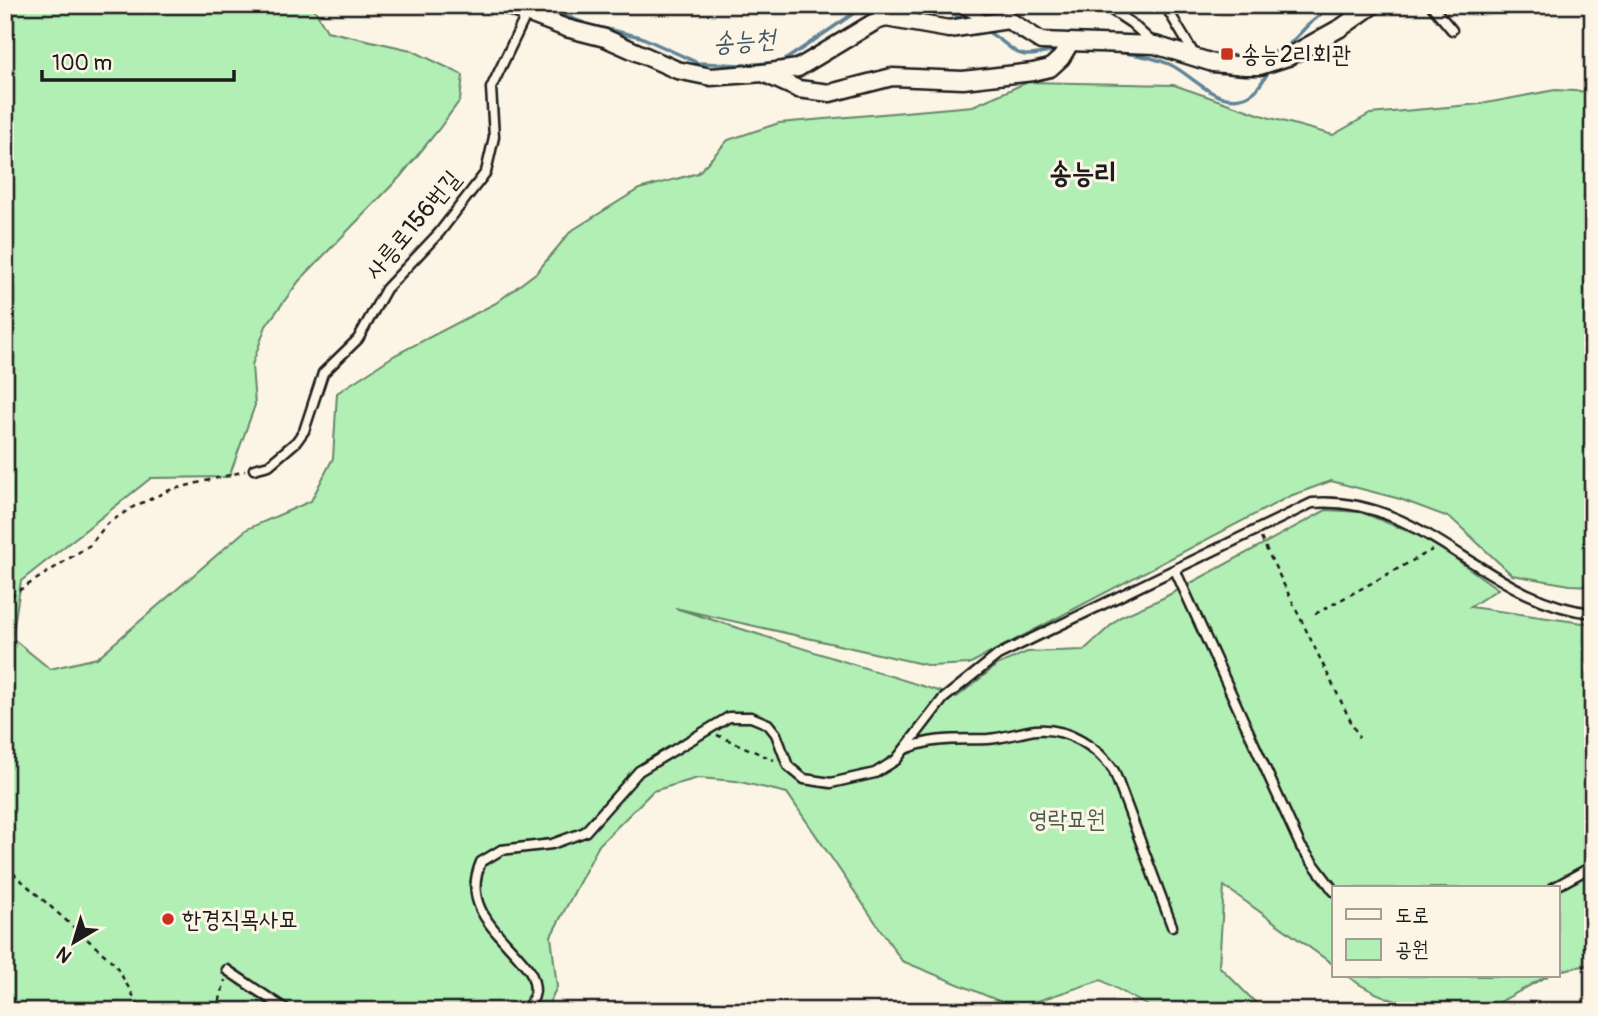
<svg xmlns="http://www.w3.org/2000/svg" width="1598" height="1016" font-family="Pangolin,'Poor Story',sans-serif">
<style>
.green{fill:#b1efb5;stroke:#668668;stroke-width:2}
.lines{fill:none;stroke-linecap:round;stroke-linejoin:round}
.stream{stroke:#5e8398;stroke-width:3.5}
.service-casing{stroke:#1c1c1c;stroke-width:13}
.minor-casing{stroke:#1c1c1c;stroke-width:21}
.path{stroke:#1c1c1c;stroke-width:2.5;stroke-dasharray:5 5;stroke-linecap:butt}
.service{stroke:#fcf5e5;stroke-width:8}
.minor{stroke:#fcf5e5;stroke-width:16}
.poi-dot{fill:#c8321e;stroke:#fcf5e5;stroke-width:2.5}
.labels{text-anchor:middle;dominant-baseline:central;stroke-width:6;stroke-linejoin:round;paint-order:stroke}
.poi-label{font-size:24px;fill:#1c1c1c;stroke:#fcf5e5;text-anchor:start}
.street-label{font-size:24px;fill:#1c1c1c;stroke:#fcf5e5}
.park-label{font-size:24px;fill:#495b4a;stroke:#fcf5e5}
.water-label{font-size:26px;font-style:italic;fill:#425864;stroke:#fcf5e5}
.quarter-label{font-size:28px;font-weight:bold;fill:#1c1c1c;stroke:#fcf5e5}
</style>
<rect width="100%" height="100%" fill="#fcf5e5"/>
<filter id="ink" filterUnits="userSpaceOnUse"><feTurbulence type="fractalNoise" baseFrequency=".0143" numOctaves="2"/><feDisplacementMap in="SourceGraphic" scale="14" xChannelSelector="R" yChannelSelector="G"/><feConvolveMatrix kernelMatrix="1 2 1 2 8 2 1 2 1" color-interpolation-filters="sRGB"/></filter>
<g filter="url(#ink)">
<!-- green -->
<g class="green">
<polygon points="5,5 312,5 327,31 411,50 463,75 460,100 439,129 400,177 299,281 266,326 252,365 255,405 229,477 151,478 21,581 12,638 50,669 97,658 247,529 311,501 333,458 337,393 395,355 496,303 537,272 571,231 639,189 698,173 728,140 779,123 973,106 1028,82 1174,85 1267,117 1333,135 1370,114 1481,104 1555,90 1593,92 1593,586 1570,585 1512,575 1451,518 1400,499 1331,481 1290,496 969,664 931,666 675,608 957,697 997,665 1027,652 1084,650 1120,617 1163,598 1326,510 1361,512 1429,540 1498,589 1470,607 1583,623 1593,621 1593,964 1558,971 1558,888 1334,888 1334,965 1224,886 1219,966 1264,1011 1157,1011 1101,980 1016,1008 902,961 787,793 736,781 698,778 653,791 599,845 551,936 557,987 545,1011 5,1011"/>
<path d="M1347 976H1548C1528 985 1496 1007 1475 1011 1432 1016 1381 1001 1347 976Z"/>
</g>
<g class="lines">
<!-- stream -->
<g class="stream">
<polyline points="536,5 589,25 641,37 698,63 742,65 782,62 866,5"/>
<polyline points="929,5 969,20"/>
<path d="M985 30C1022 52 1011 62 1057 50"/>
<path d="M1077 50C1106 51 1141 52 1169 64 1194 75 1219 112 1251 94 1259 90 1265 76 1271 68"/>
<polyline points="1281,53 1307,26 1332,5"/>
</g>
<defs>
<g id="service">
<polyline points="957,5 985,20"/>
<polyline points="1104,5 1131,23 1153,43"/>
<polyline points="1165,5 1194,54"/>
<polyline points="1431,5 1452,30"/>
<polyline points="254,469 269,465 296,442 304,431 323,373 358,339 386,289 439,233 486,172 494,137 491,88 527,13"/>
<polyline points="1176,572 1301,847 1334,891"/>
<path d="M908 748C934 737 960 740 988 739 1004 738 1020 732 1036 730 1066 727 1098 747 1114 771L1172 926"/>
<polyline points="1553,888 1593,866"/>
<polyline points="227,970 288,1011"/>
<path d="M523 1011C538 999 537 987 530 971 503 934 460 911 481 862L501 850 552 844 585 832 639 771 729 717H751L768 724 776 734 788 766 804 779 831 783 875 773 896 760 943 699 998 655 1312 503C1423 494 1487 603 1593 613"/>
</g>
<g id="minor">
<polyline points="506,5 566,28 605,38 677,70 711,77 763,73 798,89 830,93 892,77 963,80 1033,72 1050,68 1061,58 1070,43"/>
<polyline points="763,73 798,68 876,21 886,18 949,29 1008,20 1041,41 1155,45 1213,63 1245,66 1260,66 1288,57 1342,27 1373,5"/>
</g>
</defs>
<!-- service casing -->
<use href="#service" class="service-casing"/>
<!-- minor casing -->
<use href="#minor" class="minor-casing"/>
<!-- path -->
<g class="path">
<polyline points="1261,538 1359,738"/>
<polyline points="1315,614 1432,550"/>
<polyline points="5,615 9,597 90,545 107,524 133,507 170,490 245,471"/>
<polyline points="5,645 5,648"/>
<polyline points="717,735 774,760"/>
<polyline points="5,866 115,964 142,1011"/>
<polyline points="217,1011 225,980"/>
</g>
<!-- service -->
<use href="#service" class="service"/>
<!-- minor -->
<use href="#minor" class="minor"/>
</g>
</g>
<!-- markers -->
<g class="poi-dot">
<rect x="1220" y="47" width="14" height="14" rx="3.5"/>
<circle cx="168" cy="919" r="7"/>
</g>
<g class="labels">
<!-- poi labels -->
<g class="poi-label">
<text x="1241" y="54">송능2리회관</text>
<text x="182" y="919">한경직목사묘</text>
</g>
<!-- street labels -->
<g class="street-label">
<text transform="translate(413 225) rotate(-50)">사릉로156번길</text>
</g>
<!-- park labels -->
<g class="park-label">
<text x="1067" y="819">영락묘원</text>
</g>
<!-- water labels -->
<g class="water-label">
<text transform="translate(744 41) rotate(-4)">송능천</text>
</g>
<!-- quarter labels -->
<g class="quarter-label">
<text x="1083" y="173">송능리</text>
</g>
</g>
<!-- margin -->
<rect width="1598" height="1016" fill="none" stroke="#fcf5e5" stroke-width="28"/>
<rect x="14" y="14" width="1570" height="988" fill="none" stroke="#1c1c1c" stroke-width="2.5" filter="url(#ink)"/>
<!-- legend -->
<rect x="1332" y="886" width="228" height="91" fill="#fcf5e5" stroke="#a29e95" stroke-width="2"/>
<rect x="1346" y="909" width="35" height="10" fill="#fcf5e5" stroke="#a29e95" stroke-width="2"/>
<text x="1395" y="922" font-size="21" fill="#1c1c1c">도로</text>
<rect x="1346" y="939" width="35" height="21" fill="#b1efb5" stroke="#a29e95" stroke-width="2"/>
<text x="1395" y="956" font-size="21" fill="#1c1c1c">공원</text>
<!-- north arrow -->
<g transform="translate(74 942) rotate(218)" stroke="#fcf5e5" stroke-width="5" paint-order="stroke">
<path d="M0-5L12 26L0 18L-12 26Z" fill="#1c1c1c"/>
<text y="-10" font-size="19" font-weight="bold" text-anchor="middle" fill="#1c1c1c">N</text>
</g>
<!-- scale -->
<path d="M42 70v10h192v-10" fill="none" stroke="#1c1c1c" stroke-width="3.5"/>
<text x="52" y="70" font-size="21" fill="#1c1c1c" stroke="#fcf5e5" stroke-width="5" paint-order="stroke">100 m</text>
</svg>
